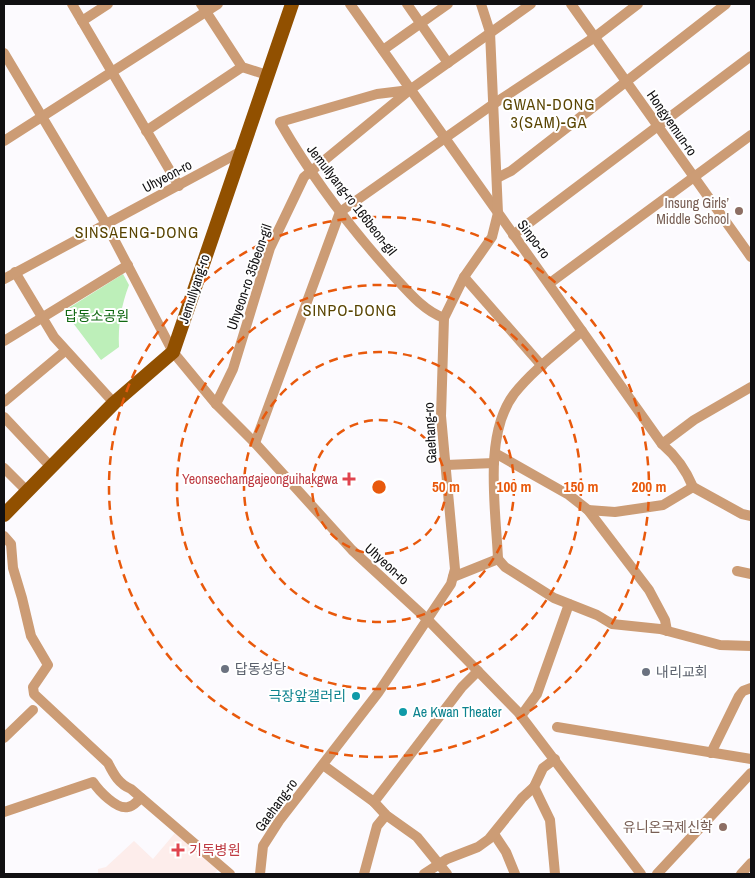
<svg xmlns="http://www.w3.org/2000/svg" width="755" height="878" font-family="'Archivo Narrow','Noto Sans KR',sans-serif">
<style>
.medical{fill:#fdedeb}
.green{fill:#bdefb9}
.lines{fill:none;stroke-linecap:round;stroke-linejoin:round}
.minor{stroke:#cc9c75;stroke-width:10}
.major{stroke:#915000;stroke-width:14}
.ring{fill:none;stroke:#e8590c;stroke-width:2.5;stroke-dasharray:9 6}
.education-dot{fill:#8d6e63;stroke:#fff;stroke-width:2}
.health-dot{fill:#e0444e;stroke:#fff;stroke-width:2}
.worship-dot{fill:#6b7280;stroke:#fff;stroke-width:2}
.culture-dot{fill:#0f9aa8;stroke:#fff;stroke-width:2}
.labels{text-anchor:middle;dominant-baseline:central;stroke-width:4;stroke-linejoin:round;paint-order:stroke}
.street-label{font-size:14px;fill:#111012;stroke:#fff}
.education-label{font-size:14px;fill:#785e54;stroke:#fff;text-anchor:end}
.park-label{font-size:14px;fill:#116913;stroke:#fff}
.health-label{font-size:14px;fill:#be3a42;stroke:#fff;text-anchor:end}
.worship-label{font-size:14px;fill:#5b616d;stroke:#fff;text-anchor:start}
.culture-label{font-size:14px;fill:#0d838f;stroke:#fff;text-anchor:end}
.quarter-label{font-size:16px;letter-spacing:1px;fill:#594402;stroke:#fff}
.centre{fill:#e8590c;stroke:#fff;stroke-width:2.5}
.ring-label{font-size:15px;text-anchor:middle;font-weight:bold;fill:#e8590c;stroke:#fff;stroke-width:4;stroke-linejoin:round;paint-order:stroke}
</style>
<rect width="100%" height="100%" fill="#fcfafe"/>
<!-- medical -->
<polygon class="medical" points="175,833 218,870 214,874 98,874 98,869 106,867 134,841 153,859"/>
<!-- green -->
<path class="green" d="M123 274 129 285C121 306 118 325 119 347L101 360 64 311Z"/>
<g class="lines">
<!-- minor -->
<g class="minor">
<polyline points="72,4 179,186"/>
<polyline points="201,4 242,67 267,75"/>
<path d="M350 4 662 444C676 456 686 470 693 487L742 514 751 516"/>
<polyline points="407,4 448,63"/>
<polyline points="571,4 751,257"/>
<polyline points="82,21 108,4"/>
<polyline points="383,50 448,4"/>
<polyline points="4,53 106,224 173,352 216,404 255,443 352,550 428,620 518,712 641,874"/>
<path d="M410 90 377 94 280 122C311 176 348 225 390 272 406 289 422 310 444 318"/>
<polyline points="146,131 242,67"/>
<polyline points="4,141 218,4"/>
<polyline points="497,178 511,171 726,4"/>
<polyline points="513,235 751,56"/>
<polyline points="15,272 54,337 114,403"/>
<polyline points="464,277 542,366"/>
<polyline points="4,279 240,152"/>
<polyline points="550,283 751,135"/>
<polyline points="4,341 128,265"/>
<polyline points="4,402 65,351"/>
<polyline points="216,404 233,369 270,248 304,177 411,89 531,4"/>
<polyline points="4,417 51,467"/>
<polyline points="255,443 340,212 492,105 595,37 638,4"/>
<polyline points="662,444 694,420 751,387"/>
<polyline points="495,453 569,495 588,510 649,590 665,620 667,631"/>
<polyline points="446,465 494,463"/>
<polyline points="4,468 28,492"/>
<polyline points="588,510 615,512 663,505 693,487"/>
<path d="M4 536 11 544 13 568 22 598 31 636 48 665 33 687 34 694 108 763C114 775 119 784 131 789L230 874"/>
<polyline points="498,559 505,567 554,598 597,615 612,624 660,629 720,645 751,646"/>
<path d="M498 559C496 510 483 435 514 394 533 370 559 351 582 331"/>
<polyline points="737,571 751,574"/>
<polyline points="453,577 498,559"/>
<polyline points="521,716 537,694 569,604"/>
<polyline points="557,727 751,759"/>
<polyline points="4,738 33,710"/>
<polyline points="711,753 739,696 743,691 751,688"/>
<polyline points="555,759 543,768 534,787 550,820 555,874"/>
<polyline points="323,765 374,802"/>
<path d="M4 812 93 782C99 791 117 810 128 807 134 806 137 801 141 798"/>
<polyline points="494,834 506,852 515,874"/>
<polyline points="260,874 263,846 279,821 378,693 451,584 455,569 441,416 444,318 464,277 492,237 498,213 490,32 481,4"/>
<polyline points="364,874 377,826 386,815"/>
<polyline points="424,874 447,859 478,847 489,839 522,798 534,787"/>
<polyline points="447,874 417,837 386,815 374,802 462,687 478,671"/>
<polyline points="657,874 751,773"/>
<polyline points="741,874 751,863"/>
</g>
<!-- major -->
<polyline class="major" points="4,515 114,403 173,352 292,4"/>
</g>
<!-- distance rings -->
<g class="ring">
<circle cx="379" cy="487" r="67"/>
<circle cx="379" cy="487" r="135"/>
<circle cx="379" cy="487" r="202"/>
<circle cx="379" cy="487" r="270"/>
</g>
<!-- markers -->
<g class="education-dot">
<circle cx="739" cy="211" r="5"/>
<circle cx="723" cy="827" r="5"/>
</g>
<g class="health-dot">
<path d="M346.5 471.5h5v5h5v5h-5v5h-5v-5h-5v-5h5z"/>
<path d="M175.5 842.5h5v5h5v5h-5v5h-5v-5h-5v-5h5z"/>
</g>
<g class="worship-dot">
<circle cx="225" cy="669" r="5"/>
<circle cx="646" cy="672" r="5"/>
</g>
<g class="culture-dot">
<circle cx="356" cy="696" r="5"/>
<circle cx="403" cy="712" r="5"/>
</g>
<g class="labels">
<!-- street labels -->
<g class="street-label">
<text transform="translate(672 123) rotate(55)">Hongyemun-ro</text>
<text transform="translate(167 176) rotate(-28)">Uhyeon-ro</text>
<text transform="translate(352 200) rotate(52)">Jemullyang-ro 166beon-gil</text>
<text transform="translate(534 239) rotate(53)">Sinpo-ro</text>
<text transform="translate(249 277) rotate(-71)">Uhyeon-ro 35beon-gil</text>
<text transform="translate(194 289) rotate(-72)">Jemullyang-ro</text>
<text transform="translate(430 433) rotate(-93)">Gaehang-ro</text>
<text transform="translate(387 564) rotate(42)">Uhyeon-ro</text>
<text transform="translate(276 805) rotate(-54)">Gaehang-ro</text>
</g>
<!-- education labels -->
<g class="education-label">
<text x="729" y="203">Insung Girls’<tspan x="729" dy="16">Middle School</tspan></text>
<text x="713" y="827">유니온국제신학</text>
</g>
<!-- park labels -->
<g class="park-label">
<text x="97" y="316">답동소공원</text>
</g>
<!-- health labels -->
<g class="health-label">
<text x="338" y="479">Yeonsechamgajeonguihakgwa</text>
<text x="189" y="850" text-anchor="start">기독병원</text>
</g>
<!-- worship labels -->
<g class="worship-label">
<text x="235" y="669">답동성당</text>
<text x="656" y="672">내리교회</text>
</g>
<!-- culture labels -->
<g class="culture-label">
<text x="346" y="696">극장앞갤러리</text>
<text x="413" y="712" text-anchor="start">Ae Kwan Theater</text>
</g>
<!-- quarter labels -->
<g class="quarter-label">
<text x="549" y="104">GWAN-DONG<tspan x="549" dy="18">3(SAM)-GA</tspan></text>
<text x="137" y="232">SINSAENG-DONG</text>
<text x="350" y="310">SINPO-DONG</text>
</g>
</g>
<circle cx="379" cy="487" r="8" class="centre"/>
<g class="ring-label">
<text x="446" y="492">50 m</text>
<text x="514" y="492">100 m</text>
<text x="581" y="492">150 m</text>
<text x="649" y="492">200 m</text>
</g>
<!-- border -->
<rect width="755" height="878" fill="none" stroke="#111012" stroke-width="10"/>
</svg>
